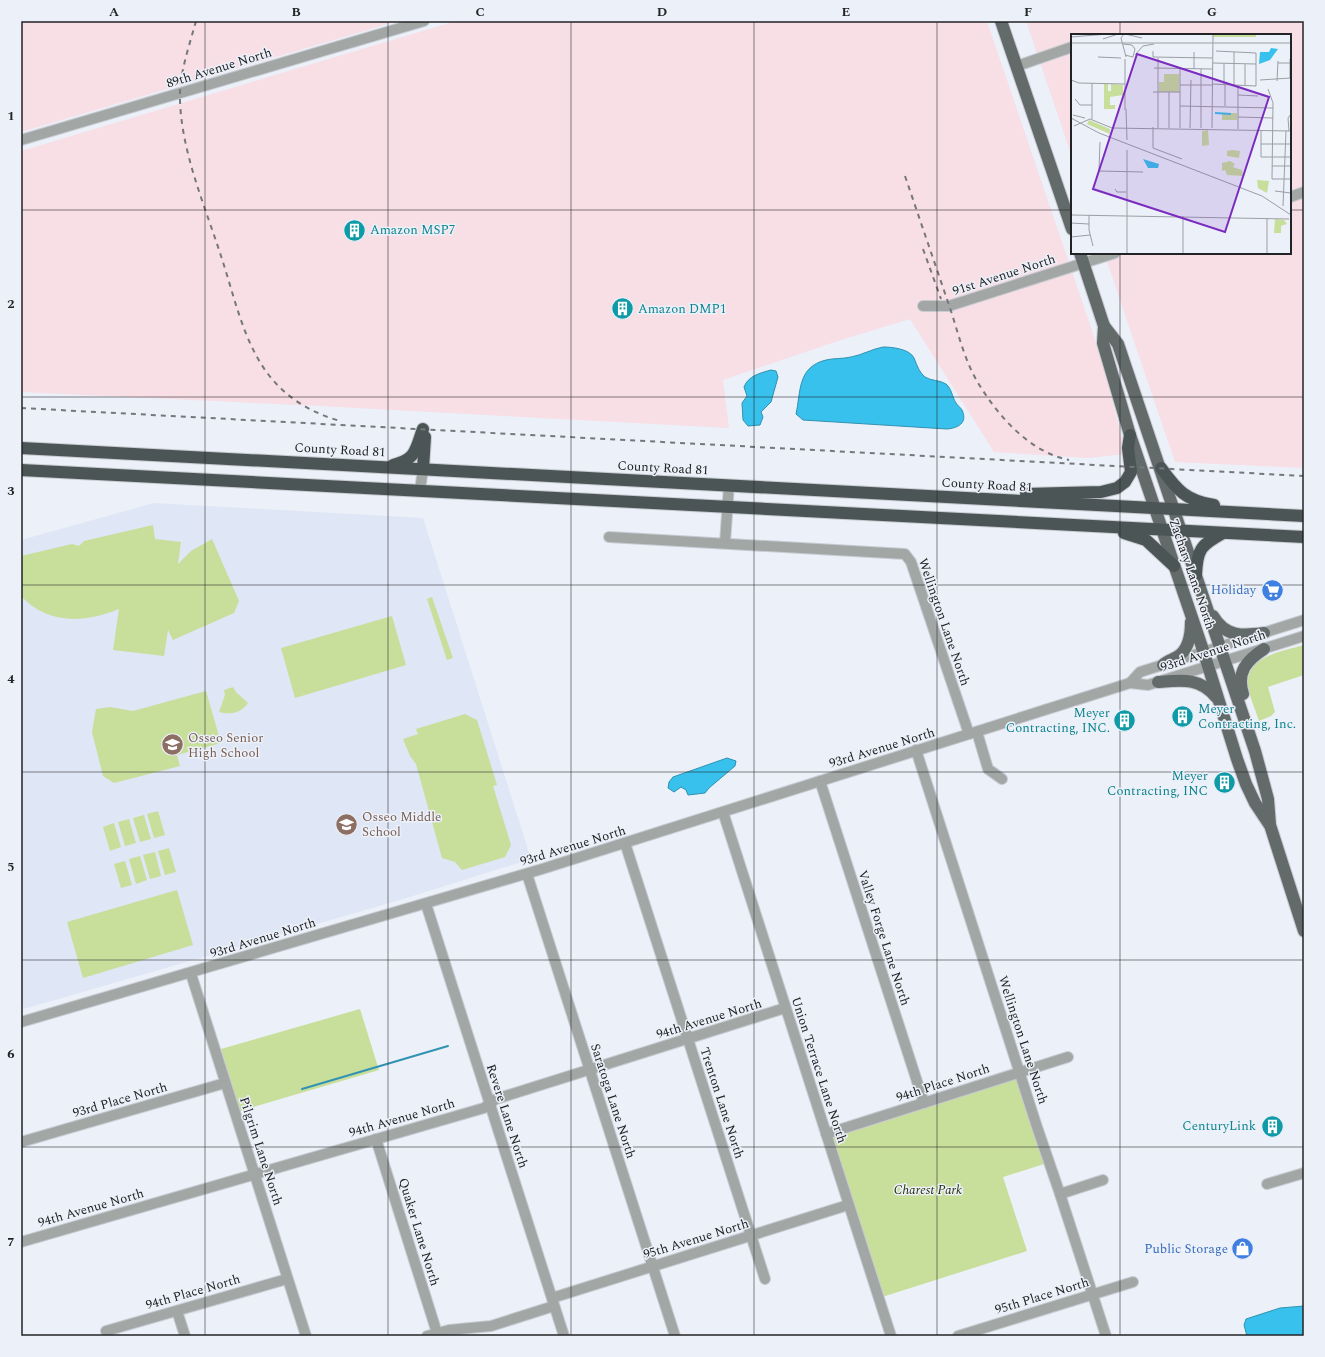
<svg xmlns="http://www.w3.org/2000/svg" width="1325" height="1357" font-family="Spectral,serif">
<style>
.industrial{fill:#f8dee5}
.built{fill:#dfe6f5}
.green{fill:#c8de9b}
.water{fill:#37c1ec;stroke:#3192b1}
.lines{fill:none;stroke-linecap:round;stroke-linejoin:round}
.stream{stroke:#3192b1;stroke-width:2}
.minor-casing{stroke:#c8cbd2;stroke-width:12}
.major-casing{stroke:#c8cbd2;stroke-width:14}
.highway-casing{stroke:#c8cbd2;stroke-width:14}
.minor{stroke:#a2a7a6;stroke-width:10}
.major{stroke:#636a6a;stroke-width:12}
.highway{stroke:#4c5555;stroke-width:12}
.rail{stroke:#75777c;stroke-width:2;stroke-dasharray:5 5;stroke-linecap:butt}
.grid{fill:none;stroke:#222326;stroke-width:1;stroke-opacity:0.55}
.labels{text-anchor:middle;dominant-baseline:central;stroke-width:3;stroke-linejoin:round;paint-order:stroke}
.street-label{font-size:13px;fill:#222326;stroke:#ecf0f8}
.culture-label{font-size:13px;fill:#0d838f;stroke:#ecf0f8;text-anchor:start}
.shop-label{font-size:13px;fill:#366cbe;stroke:#ecf0f8;text-anchor:end}
.education-label{font-size:13px;fill:#785e54;stroke:#ecf0f8;text-anchor:start}
.park-label{font-size:13px;font-style:italic;fill:#263108;stroke:#ecf0f8}
.inset-river{fill:none;stroke:#37c1ec;stroke-width:2}
.inset-road{fill:none;stroke:#9b9ea4;stroke-width:1}
.view{fill:#7b2cbf;fill-opacity:0.15;stroke:#7b2cbf;stroke-width:2}
.inset-edge{fill:none;stroke:#222326;stroke-width:2}
.neatline{fill:none;stroke:#222326;stroke-width:1.5}
.grid-label{font-size:13px;text-anchor:middle;font-weight:bold;fill:#222326}
</style>
<rect width="100%" height="100%" fill="#ecf0f8"/>
<!-- industrial -->
<g class="industrial">
<polygon points="21,21 398,21 21,132"/>
<polygon points="456,21 987,21 1102,360 1126,454 1088,458 994,452 910,319 841,340 723,380 729,428 319,406 21,392 21,151"/>
<polygon points="1026,21 1304,21 1304,468 1175,462 1104,253 1290,253 1290,35 1072,35 1072,157"/>
</g>
<!-- built -->
<polygon class="built" points="154,503 423,518 531,859 400,900 24,1009 21,1000 21,540"/>
<!-- green -->
<g class="green">
<path d="M153 525 155 539 181 542 178 564 191 551 212 539 239 601 234 613 173 640 168 630 164 656 113 650 119 609C85 623 48 625 21 596V556L72 544 79 546 84 541Z"/>
<polygon points="432,597 453,658 447,660 427,599"/>
<polygon points="392,616 406,665 295,698 281,648"/>
<path d="M1304 645V675L1268 687 1275 712 1271 716 1259 721C1256 711 1251 701 1249 691 1241 657 1280 652 1304 645Z"/>
<path d="M233 687 236 692 248 703C241 713 231 715 219 712L225 695 224 690Z"/>
<polygon points="206,691 221,743 177,755 180,766 114,783 103,776 92,732 96,709 110,707 133,711"/>
<polygon points="465,714 477,720 497,785 493,786 511,845 505,857 462,870 455,862 442,858 416,764 410,756 403,739 418,734 416,729"/>
<polygon points="158,811 165,835 154,838 147,814"/>
<polygon points="144,815 151,839 140,842 133,818"/>
<polygon points="129,819 136,843 125,846 118,822"/>
<polygon points="114,823 121,847 110,851 103,827"/>
<polygon points="169,848 176,872 165,875 158,851"/>
<polygon points="155,852 161,876 150,879 143,855"/>
<polygon points="140,856 147,880 136,884 129,859"/>
<polygon points="125,861 132,885 121,888 114,864"/>
<polygon points="177,890 193,945 83,978 67,922"/>
<polygon points="360,1009 379,1070 240,1111 221,1049"/>
<polygon points="1016,1078 1044,1164 1003,1177 1027,1251 882,1297 831,1137"/>
</g>
<!-- water -->
<g class="water">
<path d="M883 347C892 347 910 349 914 358 917 365 919 372 925 377 931 381 940 380 946 384 952 389 952 397 956 403 958 406 960 407 962 410 968 423 958 428 947 429L803 420 796 414C801 392 797 367 826 360 834 358 843 359 851 357 862 355 872 349 883 347Z"/>
<path d="M771 370 776 371 778 377 771 402 761 412 763 417 760 425 748 426 743 420 742 403 747 396 744 387C748 376 760 373 771 370Z"/>
<polygon points="727,758 736,761 735,766 709,788 705,793 688,795 686,790 681,787 674,792 668,788 669,782 673,777"/>
<polygon points="1304,1306 1304,1336 1247,1336 1244,1325 1246,1319 1280,1308"/>
</g>
<g class="lines">
<!-- stream -->
<polyline class="stream" points="302,1089 448,1046"/>
<defs>
<g id="minor">
<polyline points="1017,66 1072,47"/>
<polyline points="21,140 424,21"/>
<polyline points="1290,197 1304,192"/>
<polyline points="923,306 949,306 1115,253"/>
<polyline points="420,490 423,469"/>
<polyline points="609,537 905,554 911,562 969,734"/>
<polyline points="725,543 729,485"/>
<polyline points="1130,683 1140,672 1304,620"/>
<polyline points="977,732 988,769 1002,779"/>
<polyline points="916,750 1037,1127 1060,1194 1106,1336"/>
<polyline points="820,781 924,1103"/>
<polyline points="723,812 891,1336"/>
<polyline points="625,843 765,1279"/>
<polyline points="527,874 675,1336"/>
<polyline points="426,904 564,1336"/>
<polyline points="191,974 306,1336"/>
<polyline points="21,1022 542,869 1130,683 1148,685 1304,636"/>
<polyline points="826,1134 1068,1057"/>
<polyline points="376,1139 437,1333"/>
<polyline points="21,1142 225,1083"/>
<polyline points="1267,1184 1304,1173"/>
<polyline points="1060,1194 1103,1180"/>
<polyline points="21,1242 484,1108 496,1099 785,1008"/>
<polyline points="552,1298 848,1205"/>
<polyline points="177,1311 185,1336"/>
<polyline points="106,1331 287,1279"/>
<polyline points="427,1336 449,1330 491,1326 554,1306"/>
<polyline points="958,1336 1133,1282"/>
</g>
<g id="major">
<polyline points="1001,21 1072,229"/>
<polyline points="1080,253 1104,326 1118,344 1125,365 1255,751 1268,799 1270,825 1304,931"/>
<polyline points="1104,326 1103,343 1130,435 1204,653 1237,759 1246,784 1255,803 1269,824"/>
<path d="M1213 616C1225 637 1243 636 1264 633"/>
<path d="M1163 665C1167 661 1172 660 1177 657 1189 650 1191 634 1191 622"/>
<path d="M1158 682C1181 680 1200 677 1216 697"/>
<path d="M1243 694C1236 672 1247 660 1264 649"/>
</g>
<g id="highway">
<polyline points="21,448 1304,516"/>
<path d="M393 465C417 459 415 450 423 429"/>
<path d="M1161 468C1177 490 1186 501 1214 505"/>
<polyline points="423,469 425,437"/>
<polyline points="21,470 1304,537"/>
<polyline points="1026,494 1101,492 1117,488 1125,482 1131,472 1128,448 1130,435"/>
<polyline points="1124,533 1146,540 1174,566"/>
<path d="M1196 575C1197 549 1201 545 1223 533"/>
</g>
</defs>
<!-- minor casing -->
<use href="#minor" class="minor-casing"/>
<!-- major casing -->
<use href="#major" class="major-casing"/>
<!-- highway casing -->
<use href="#highway" class="highway-casing"/>
<!-- minor -->
<use href="#minor" class="minor"/>
<!-- major -->
<use href="#major" class="major"/>
<!-- highway -->
<use href="#highway" class="highway"/>
<!-- rail -->
<g class="rail">
<path d="M196 21C189 47 179 74 180 101 182 154 205 206 221 256 234 295 243 341 268 374 286 398 312 413 340 421"/>
<path d="M905 176C920 220 935 264 950 308 958 332 964 359 977 381 997 415 1029 452 1069 460"/>
<polyline points="923,249 941,299"/>
<polyline points="21,408 1304,476"/>
</g>
</g>
<!-- grid -->
<path class="grid" d="M205 21V1336M388 21V1336M571 21V1336M754 21V1336M937 21V1336M1120 21V35M21 210H1072M1290 210H1304M1120 253V1336M21 397H1304M21 585H1304M21 772H1304M21 960H1304M21 1147H1304"/>
<!-- icons -->
<defs>
<symbol id="building-disc" viewBox="-11 -11 22 22"><circle r="9.5" fill="#0f9aa8" stroke="#ecf0f8"/><path d="M-4-6H4V6H1V3H-1V6H-4ZM-2.5-4.3h1.7v1.8h-1.7ZM.8-4.3h1.7v1.8H.8ZM-2.5-1h1.7V.8h-1.7ZM.8-1h1.7V.8H.8Z" fill="#fff"/></symbol>
<symbol id="supermarket-disc" viewBox="-11 -11 22 22"><circle r="9.5" fill="#3f7fe0" stroke="#ecf0f8"/><path d="M-6-5.5h2.5l.6 2H6L4.5 2H-2.5L-4.4-4H-6ZM-1.5 3.2a1.3 1.3 0 1 0 .1 0ZM3 3.2a1.3 1.3 0 1 0 .1 0Z" fill="#fff"/></symbol>
<symbol id="school-disc" viewBox="-11 -11 22 22"><circle r="9.5" fill="#8d6e63" stroke="#ecf0f8"/><path d="M0-5L7-2L0 1L-7-2ZM-4 1L0 2.5L4 1V4Q0 6-4 4Z" fill="#fff"/></symbol>
<symbol id="shop-disc" viewBox="-11 -11 22 22"><circle r="9.5" fill="#3f7fe0" stroke="#ecf0f8"/><path d="M-5-2.5h2.3a2.7 3.5 0 0 1 5.4 0H5L5.5 6h-11ZM-1.5-2.5h3a1.5 2.3 0 0 0-3 0Z" fill="#fff"/></symbol>
</defs>
<g fill-rule="evenodd">
<use href="#building-disc" x="342" y="218" width="25" height="25"/>
<use href="#building-disc" x="610" y="296" width="25" height="25"/>
<use href="#supermarket-disc" x="1260" y="578" width="25" height="25"/>
<use href="#building-disc" x="1170" y="704" width="25" height="25"/>
<use href="#building-disc" x="1112" y="708" width="25" height="25"/>
<use href="#school-disc" x="160" y="732" width="25" height="25"/>
<use href="#building-disc" x="1212" y="770" width="25" height="25"/>
<use href="#school-disc" x="334" y="812" width="25" height="25"/>
<use href="#building-disc" x="1260" y="1114" width="25" height="25"/>
<use href="#shop-disc" x="1230" y="1236" width="25" height="25"/>
</g>
<g class="labels">
<!-- street labels -->
<g class="street-label">
<text transform="translate(219 68) rotate(-17)">89th Avenue North</text>
<text transform="translate(1004 275) rotate(-18)">91st Avenue North</text>
<text transform="translate(340 450) rotate(3)">County Road 81</text>
<text transform="translate(663 468) rotate(3)">County Road 81</text>
<text transform="translate(987 485) rotate(3)">County Road 81</text>
<text transform="translate(1192 574) rotate(71)">Zachary Lane North</text>
<text transform="translate(944 622) rotate(71)">Wellington Lane North</text>
<text transform="translate(1213 651) rotate(-18)">93rd Avenue North</text>
<text transform="translate(882 748) rotate(-17)">93rd Avenue North</text>
<text transform="translate(573 846) rotate(-17)">93rd Avenue North</text>
<text transform="translate(263 938) rotate(-17)">93rd Avenue North</text>
<text transform="translate(884 938) rotate(72)">Valley Forge Lane North</text>
<text transform="translate(709 1019) rotate(-17)">94th Avenue North</text>
<text transform="translate(1023 1040) rotate(72)">Wellington Lane North</text>
<text transform="translate(819 1070) rotate(72)">Union Terrace Lane North</text>
<text transform="translate(943 1083) rotate(-18)">94th Place North</text>
<text transform="translate(120 1100) rotate(-16)">93rd Place North</text>
<text transform="translate(613 1101) rotate(72)">Saratoga Lane North</text>
<text transform="translate(722 1103) rotate(72)">Trenton Lane North</text>
<text transform="translate(507 1116) rotate(72)">Revere Lane North</text>
<text transform="translate(402 1118) rotate(-16)">94th Avenue North</text>
<text transform="translate(261 1151) rotate(72)">Pilgrim Lane North</text>
<text transform="translate(91 1208) rotate(-16)">94th Avenue North</text>
<text transform="translate(419 1232) rotate(73)">Quaker Lane North</text>
<text transform="translate(696 1239) rotate(-17)">95th Avenue North</text>
<text transform="translate(193 1292) rotate(-16)">94th Place North</text>
<text transform="translate(1042 1296) rotate(-17)">95th Place North</text>
</g>
<!-- culture labels -->
<g class="culture-label">
<text x="370" y="230">Amazon MSP7</text>
<text x="638" y="309">Amazon DMP1</text>
<text x="1198" y="709">Meyer<tspan x="1198" dy="15">Contracting, Inc.</tspan></text>
<text x="1110" y="713" text-anchor="end">Meyer<tspan x="1110" dy="15">Contracting, INC.</tspan></text>
<text x="1208" y="776" text-anchor="end">Meyer<tspan x="1208" dy="15">Contracting, INC</tspan></text>
<text x="1256" y="1126" text-anchor="end">CenturyLink</text>
</g>
<!-- shop labels -->
<g class="shop-label">
<text x="1256" y="590">Holiday</text>
<text x="1228" y="1249">Public Storage</text>
</g>
<!-- education labels -->
<g class="education-label">
<text x="188" y="738">Osseo Senior<tspan x="188" dy="15">High School</tspan></text>
<text x="362" y="817">Osseo Middle<tspan x="362" dy="15">School</tspan></text>
</g>
<!-- park labels -->
<g class="park-label">
<text x="928" y="1190">Charest Park</text>
</g>
</g>
<!-- overview -->
<g transform="translate(1071 34)">
<rect width="220" height="220" fill="#ecf0f8"/>
<path d="M142 0H185V3H142ZM93 40H108V58H88V48H93ZM33 50H37V57H40V50L52 51V61L39 63V71H44V75H33ZM151 79H166V86H151ZM18 86 39 95V100L16 90ZM137 96 138 111 131 112V97ZM161 116 169 117 168 124 156 122V117ZM159 127 164 130 162 133 171 136 172 142 156 141 154 136 151 137V129ZM186 146 198 147 196 159 187 154ZM204 185 213 186 216 190 210 192V199H203Z" fill="#c8de9b"/>
<path d="M200 14 207 15 199 26 188 30 189 18H198ZM72 125 88 130 87 134H77Z" fill="#37c1ec"/>
<path class="inset-river" d="M144 79 160 80"/>
<path class="inset-road" d="M53 0 50 4 55 23M54 0 71 4M0 3 37 0M32 5 47 0M0 9H220M52 10 61 11 64 15 62 23 54 21M82 17V23L141 24M123 18V35M64 21 72 12 83 10M27 23 50 24M54 25V76M142 29 185 30M207 29H220M83 34 141 35M219 44V25M0 46 8 49 54 50M189 46 220 44M206 47 207 27M141 50 185 52V19L145 17M109 51H141M153 51V29M163 51V18M174 51V30M197 55 202 69 201 145H220M82 58H109M167 61 187 62M4 65 9 71H21M109 72 202 74M154 72V51M55 75 56 106M2 81 14 84M167 83 202 84M0 84 28 99 191 162 220 181M21 85V49M3 92 19 85 41 94 220 97M82 93V114L111 125M87 94V24M98 94V58M109 94V34M119 94 120 46M130 94V35M141 94 142 0M167 95V51M190 96V123H220M218 97 217 84 220 80M29 108 28 137 72 138M190 110H220M56 116V220M201 132H220M44 155 46 158H55M204 157 220 159M212 172 215 97M0 181 218 185M18 181V196L22 212M0 189 18 190M0 203 19 201M112 220V182M196 220V184"/>
<path class="view" d="M66 20 198 63 154 198 22 155Z"/>
<rect width="220" height="220" class="inset-edge"/>
</g>
<!-- border -->
<rect width="1325" height="1357" fill="none" stroke="#ecf0f8" stroke-width="44"/>
<rect x="22" y="22" width="1281" height="1313" class="neatline"/>
<g class="grid-label">
<text x="114" y="16">A</text>
<text x="296" y="16">B</text>
<text x="480" y="16">C</text>
<text x="662" y="16">D</text>
<text x="846" y="16">E</text>
<text x="1028" y="16">F</text>
<text x="1212" y="16">G</text>
<text x="11" y="120">1</text>
<text x="11" y="308">2</text>
<text x="11" y="495">3</text>
<text x="11" y="683">4</text>
<text x="11" y="871">5</text>
<text x="11" y="1058">6</text>
<text x="11" y="1246">7</text>
</g>
</svg>
